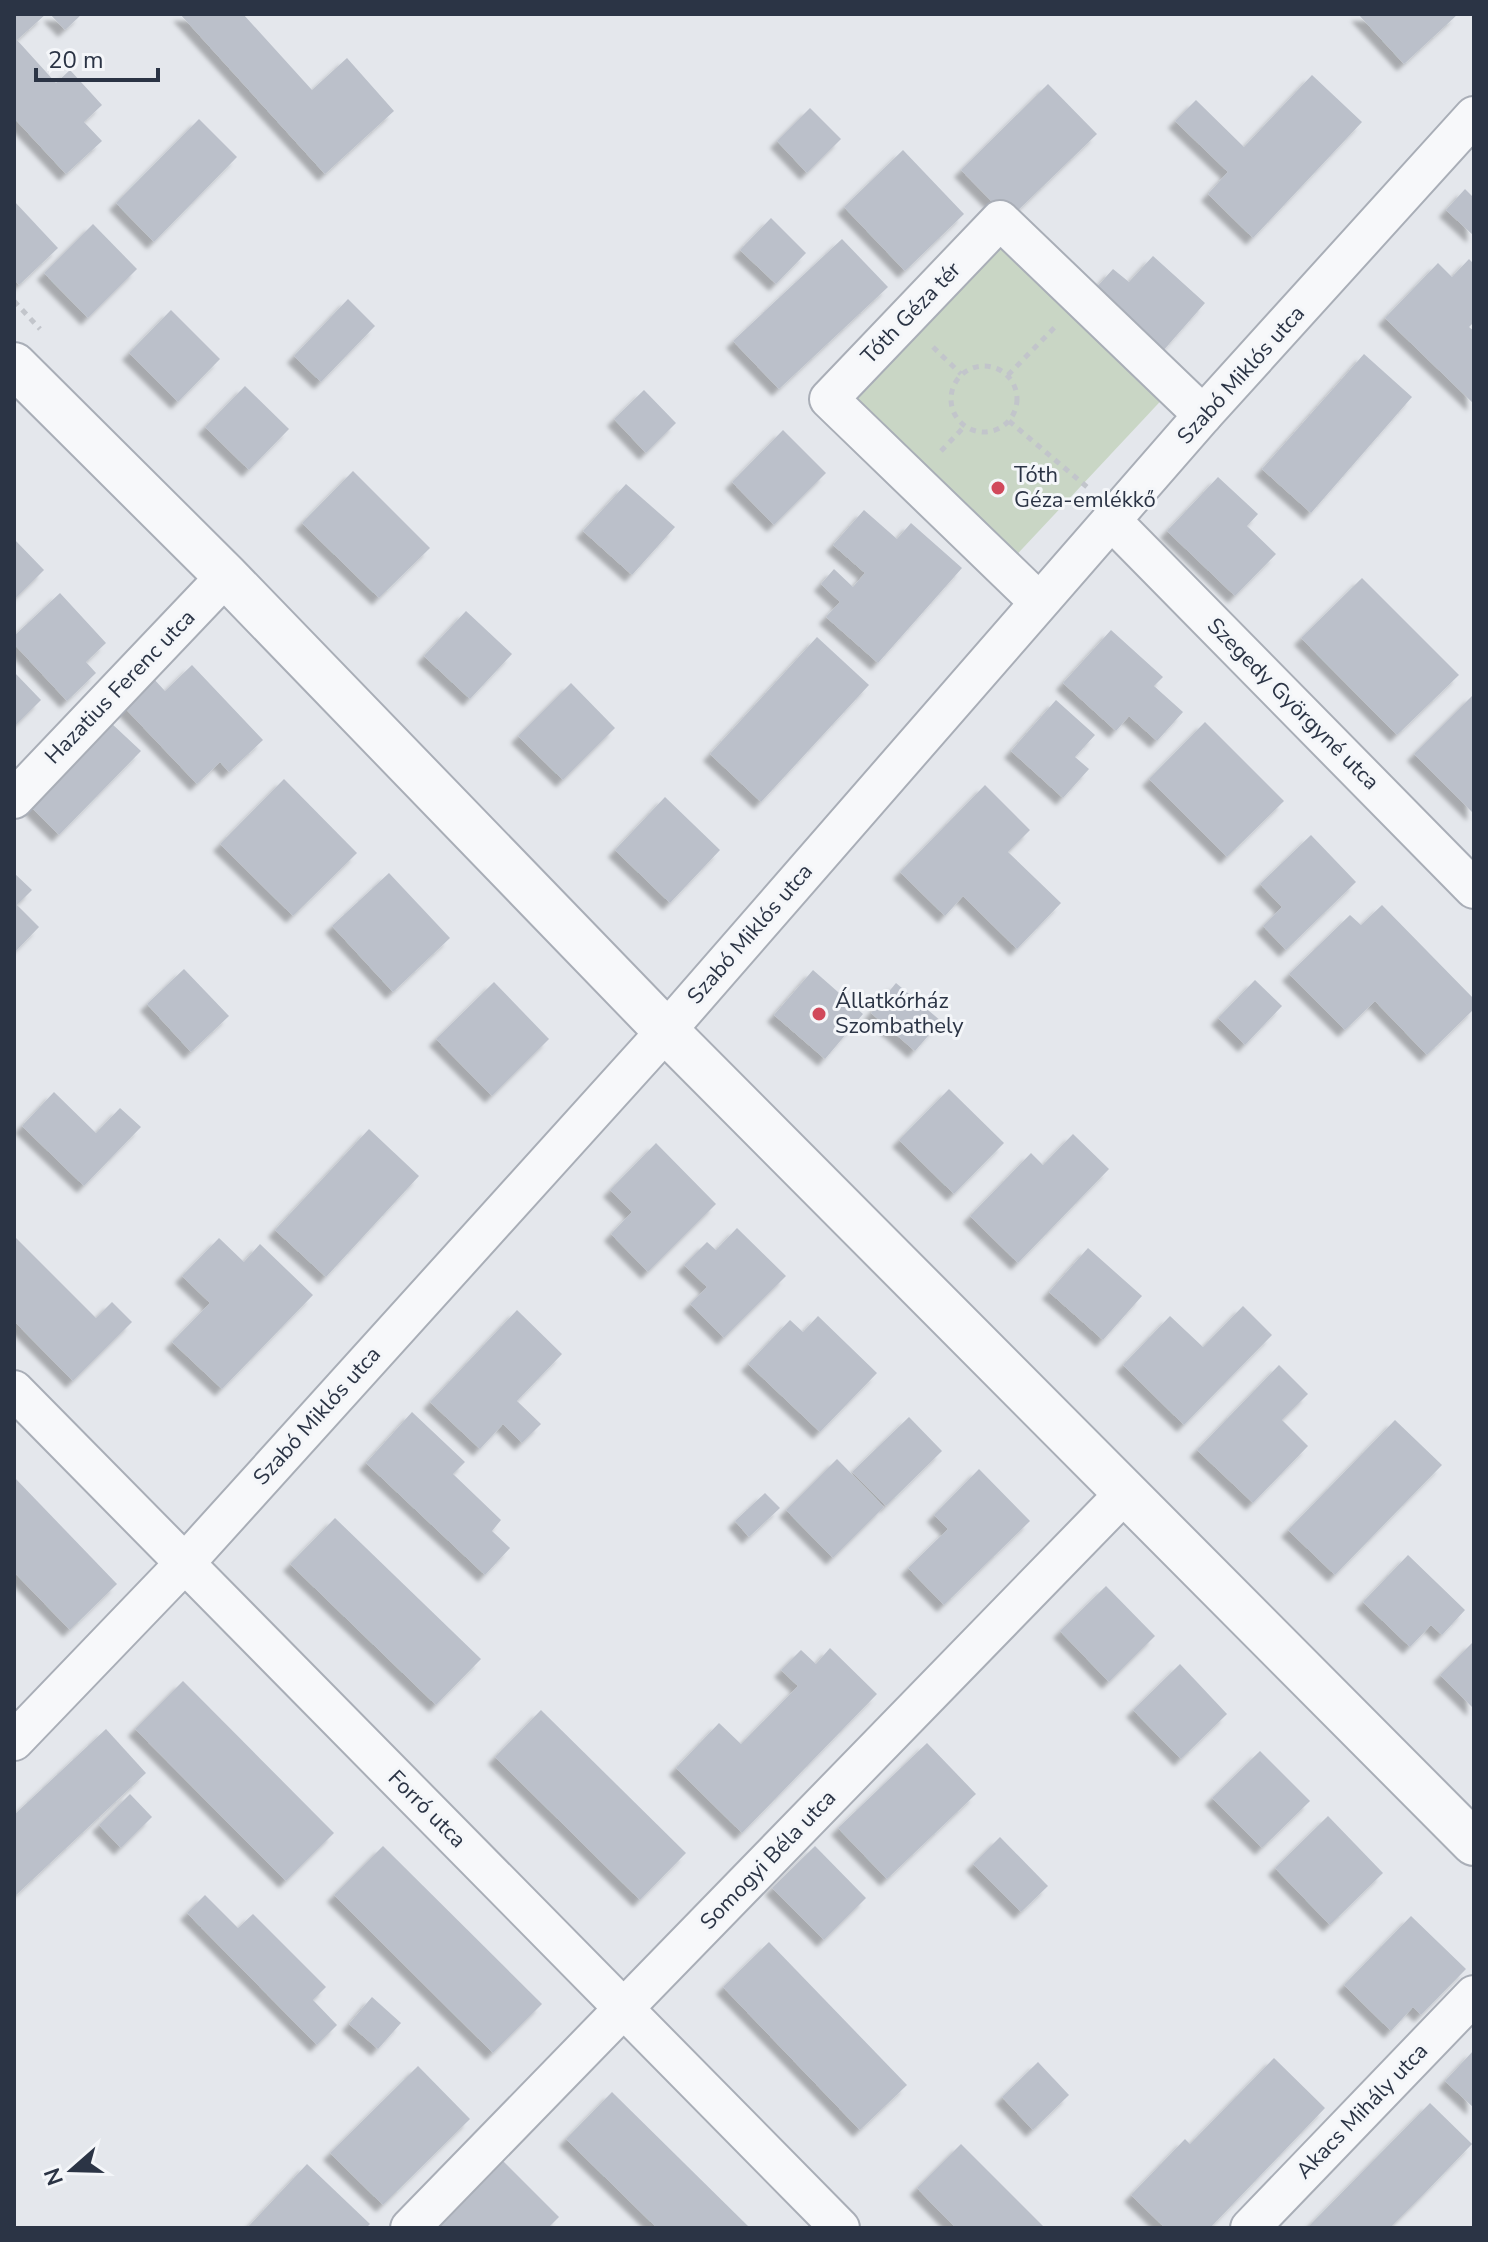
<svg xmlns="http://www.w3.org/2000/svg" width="1488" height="2242" font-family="'Nunito Sans',sans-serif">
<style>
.green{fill:#c9d6c5}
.building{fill:#bbc0ca;filter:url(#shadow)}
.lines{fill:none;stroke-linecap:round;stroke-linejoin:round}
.minor-casing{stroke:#a9aeb7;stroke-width:42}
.tertiary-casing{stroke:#a9aeb7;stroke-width:48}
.path{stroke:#c2c5cb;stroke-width:5;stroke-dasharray:6 6;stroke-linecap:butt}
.minor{stroke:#f7f8fa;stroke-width:38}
.tertiary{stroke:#f7f8fa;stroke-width:44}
.poi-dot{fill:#d1495b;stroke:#f4f6f9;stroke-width:3}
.labels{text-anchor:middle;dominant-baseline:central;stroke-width:6;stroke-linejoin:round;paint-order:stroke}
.street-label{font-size:22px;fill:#2b3445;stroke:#f4f6f9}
.poi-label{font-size:22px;fill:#2b3445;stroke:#f4f6f9;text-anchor:start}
</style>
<defs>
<filter id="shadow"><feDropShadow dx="-7" dy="7" stdDeviation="2" flood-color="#0004"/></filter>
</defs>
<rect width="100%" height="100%" fill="#e4e7ec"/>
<!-- green -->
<polygon class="green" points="997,229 1170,391 1009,563 836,401"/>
<!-- building -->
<g class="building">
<polygon points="14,14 46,14 17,40 56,83 70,70 102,105 84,122 102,141 66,174 14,118"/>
<polygon points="50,14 82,14 65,30"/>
<polygon points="180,14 243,14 312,90 347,58 394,111 325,174"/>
<polygon points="1358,14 1458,14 1404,64"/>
<polygon points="1312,75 1362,122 1253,238 1208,194 1228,172 1175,121 1196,100 1244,147"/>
<polygon points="1048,84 1097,134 1009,219 961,170"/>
<polygon points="810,108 841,139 807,173 777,141"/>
<polygon points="199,119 237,157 154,242 116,203"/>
<polygon points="903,150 964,214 905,271 844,207"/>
<polygon points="1465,189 1474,198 1474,236 1446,210"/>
<polygon points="14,201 58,248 19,285 14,279"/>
<polygon points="771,218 806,253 776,284 740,250"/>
<polygon points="93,224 137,269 88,318 44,273"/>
<polygon points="842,239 888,287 779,389 733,341"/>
<polygon points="1153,256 1205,303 1155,360 1087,298 1113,269 1129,282"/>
<polygon points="1469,259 1474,264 1474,322 1469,327 1474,331 1474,404 1385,318 1438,263 1452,277"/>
<polygon points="348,299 375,326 321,382 294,356"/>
<polygon points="171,310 220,359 178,402 129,353"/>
<polygon points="1364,354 1412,397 1311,513 1262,469"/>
<polygon points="245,386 289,429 249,470 205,427"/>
<polygon points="644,390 676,423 646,453 614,419"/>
<polygon points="783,430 826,473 774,525 732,482"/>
<polygon points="353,471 430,548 379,598 302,523"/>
<polygon points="1218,477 1258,514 1247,526 1276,554 1235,596 1167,531"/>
<polygon points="626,484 675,527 632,575 583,531"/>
<polygon points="864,510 897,539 911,523 962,568 878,663 826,617 840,602 821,584 834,569 853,587 865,573 833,545"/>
<polygon points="14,539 44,570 14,600"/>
<polygon points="1362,578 1459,675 1397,735 1301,638"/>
<polygon points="60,593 106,643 86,662 96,673 67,701 14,644 14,636"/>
<polygon points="466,611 512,654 470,699 424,656"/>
<polygon points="1111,630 1163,677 1154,686 1183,712 1157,741 1129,716 1116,731 1063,683"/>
<polygon points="817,637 869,685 761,802 710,754"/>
<polygon points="192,665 263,740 229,772 220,762 197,784 122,705 152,677 165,691"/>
<polygon points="14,672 41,700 14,727"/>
<polygon points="571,683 615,728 563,780 518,736"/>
<polygon points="1474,694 1474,814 1414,754"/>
<polygon points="1056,700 1095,735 1075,757 1089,769 1063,798 1011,751"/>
<polygon points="110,722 141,751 59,835 29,805"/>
<polygon points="1205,722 1284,801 1227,857 1149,779"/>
<polygon points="284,779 357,853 293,916 220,844"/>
<polygon points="985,785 1030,830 1008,852 1061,903 1017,949 963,896 945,916 900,872"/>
<polygon points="665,797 720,850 670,903 615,850"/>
<polygon points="1311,835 1356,882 1286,950 1263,926 1282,907 1260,884"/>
<polygon points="14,873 32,890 17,905 39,927 14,953"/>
<polygon points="389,873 450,938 393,992 332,926"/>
<polygon points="1382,905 1474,999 1474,1009 1427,1055 1375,1001 1345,1030 1289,974 1350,915 1361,925"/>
<polygon points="184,969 229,1016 191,1052 147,1004"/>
<polygon points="813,970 863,1014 825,1059 774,1015"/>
<polygon points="1255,980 1282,1006 1245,1045 1218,1018"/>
<polygon points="494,982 549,1039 492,1096 436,1039"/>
<polygon points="896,983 941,1021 915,1051 871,1013"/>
<polygon points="949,1089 1004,1143 954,1194 899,1140"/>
<polygon points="54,1092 96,1133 120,1108 141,1127 84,1186 22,1126"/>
<polygon points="369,1129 419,1176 326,1277 275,1230"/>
<polygon points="1073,1134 1109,1169 1018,1263 970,1216 1031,1153 1043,1165"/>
<polygon points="656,1143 716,1204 648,1272 611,1234 632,1212 610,1190"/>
<polygon points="737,1228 786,1276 724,1338 690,1304 707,1287 684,1265 707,1242 716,1250"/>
<polygon points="14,1236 96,1318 112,1302 132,1322 73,1381 14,1321"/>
<polygon points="219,1238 244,1262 260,1244 313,1295 222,1389 172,1342 210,1303 182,1276"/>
<polygon points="1088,1248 1142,1296 1103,1340 1049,1292"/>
<polygon points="1243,1306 1272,1335 1184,1425 1123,1365 1170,1316 1203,1347"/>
<polygon points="517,1310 562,1354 517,1401 541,1424 522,1443 503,1424 480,1449 430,1402"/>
<polygon points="818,1316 877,1373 820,1432 748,1364 790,1320 803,1332"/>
<polygon points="1279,1365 1308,1394 1282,1420 1308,1446 1253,1503 1197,1450"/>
<polygon points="412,1412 465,1462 453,1474 501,1520 492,1531 510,1548 485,1575 366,1463"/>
<polygon points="909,1417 942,1451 886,1506 852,1472"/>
<polygon points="1395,1420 1442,1465 1335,1575 1288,1530"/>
<polygon points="837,1459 884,1507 833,1558 786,1510"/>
<polygon points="979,1469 1030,1521 944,1605 908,1568 948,1529 934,1515"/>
<polygon points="14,1477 117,1584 70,1630 14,1572"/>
<polygon points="765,1493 780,1508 749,1537 735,1521"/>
<polygon points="335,1518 481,1659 436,1705 290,1564"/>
<polygon points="1408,1555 1465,1610 1442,1635 1431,1625 1410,1647 1363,1602"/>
<polygon points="1106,1586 1155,1636 1109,1682 1060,1631"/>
<polygon points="1474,1641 1474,1709 1440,1675"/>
<polygon points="830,1648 877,1694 742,1833 676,1768 719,1723 741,1744 798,1686 781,1670 801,1650 816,1664"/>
<polygon points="1180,1664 1227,1714 1181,1759 1133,1710"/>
<polygon points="183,1681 334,1833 286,1881 135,1729"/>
<polygon points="541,1710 686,1853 640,1900 495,1757"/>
<polygon points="106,1729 146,1773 14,1897 14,1815"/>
<polygon points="927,1743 976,1794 887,1879 838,1828"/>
<polygon points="1260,1751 1310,1801 1262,1848 1212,1798"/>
<polygon points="130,1794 152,1817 121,1848 99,1825"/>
<polygon points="1328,1816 1383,1873 1330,1925 1275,1868"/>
<polygon points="1000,1837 1048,1886 1021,1912 973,1864"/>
<polygon points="383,1846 542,2004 493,2053 334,1895"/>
<polygon points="815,1846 866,1898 824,1940 772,1888"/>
<polygon points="205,1895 238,1928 253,1914 326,1987 313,2000 337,2025 317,2045 187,1913"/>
<polygon points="1411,1916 1466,1969 1421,2015 1413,2007 1391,2031 1344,1985"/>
<polygon points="769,1942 907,2085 860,2130 723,1987"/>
<polygon points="372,1997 401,2023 378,2049 349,2024"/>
<polygon points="1474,2050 1474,2108 1445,2081"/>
<polygon points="1274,2058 1325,2108 1210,2228 1165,2228 1131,2195 1185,2139 1190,2144"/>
<polygon points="1038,2062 1069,2095 1033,2130 1002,2097"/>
<polygon points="418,2066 470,2119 383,2205 330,2153"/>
<polygon points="612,2092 750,2228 657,2228 566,2139"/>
<polygon points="1430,2103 1472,2144 1423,2195 1390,2228 1307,2228"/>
<polygon points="961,2144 1045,2228 956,2228 939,2211 917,2188"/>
<polygon points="503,2161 559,2217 548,2228 437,2228"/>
<polygon points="307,2164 370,2224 366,2228 247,2228"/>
</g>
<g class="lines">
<defs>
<g id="minor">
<polyline points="1111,520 1474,889"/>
<polyline points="1039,602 829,399 1000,220 1203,415"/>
<polyline points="14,799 226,576"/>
<polyline points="14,1390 840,2228"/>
<polyline points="14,1741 185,1563 666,1031 1203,415 1474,116"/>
<polyline points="410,2228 1127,1491"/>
<polyline points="1250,2228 1474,1995"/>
</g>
<polyline id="tertiary" points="14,365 226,576 666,1031 1474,1843"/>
</defs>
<!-- minor casing -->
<use href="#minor" class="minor-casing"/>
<!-- tertiary casing -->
<use href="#tertiary" class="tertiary-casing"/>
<!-- path -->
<g class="path">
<polyline points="14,301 40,329"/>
<polyline points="933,347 961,374"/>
<circle cx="984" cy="399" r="33"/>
<polyline points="1008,375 1055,327"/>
<polyline points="1009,421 1087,487"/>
<polyline points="941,451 964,427"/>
</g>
<!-- minor -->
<use href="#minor" class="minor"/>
<!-- tertiary -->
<use href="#tertiary" class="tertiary"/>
</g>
<!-- markers -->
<g class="poi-dot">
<circle cx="998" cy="488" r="8"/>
<circle cx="819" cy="1014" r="8"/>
</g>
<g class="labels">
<!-- street labels -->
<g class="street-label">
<text transform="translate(911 313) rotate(-46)">Tóth Géza tér</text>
<text transform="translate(1241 375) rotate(-48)">Szabó Miklós utca</text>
<text transform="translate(120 687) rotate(-46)">Hazatius Ferenc utca</text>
<text transform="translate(1293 704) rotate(45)">Szegedy Györgyné utca</text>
<text transform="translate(750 934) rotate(-49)">Szabó Miklós utca</text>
<text transform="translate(317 1416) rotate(-48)">Szabó Miklós utca</text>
<text transform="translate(427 1809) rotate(45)">Forró utca</text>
<text transform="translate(768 1860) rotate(-46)">Somogyi Béla utca</text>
<text transform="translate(1362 2111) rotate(-46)">Akacs Mihály utca</text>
</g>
<!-- poi labels -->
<g class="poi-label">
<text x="1014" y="475">Tóth<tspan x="1014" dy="25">Géza-emlékkő</tspan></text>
<text x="835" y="1001">Állatkórház<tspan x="835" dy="25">Szombathely</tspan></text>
</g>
</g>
<!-- border -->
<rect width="1488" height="2242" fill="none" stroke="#2b3445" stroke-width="32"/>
<!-- north arrow -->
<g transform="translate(72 2170) rotate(250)" stroke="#f4f6f9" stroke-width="6" paint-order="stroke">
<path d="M0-6L14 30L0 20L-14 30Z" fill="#2b3445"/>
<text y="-12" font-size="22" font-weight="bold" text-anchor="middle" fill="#2b3445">N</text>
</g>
<!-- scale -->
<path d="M36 68v12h122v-12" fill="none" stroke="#2b3445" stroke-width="4"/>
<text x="48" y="68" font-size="24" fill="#2b3445" stroke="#f4f6f9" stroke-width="6" paint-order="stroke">20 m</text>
</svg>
